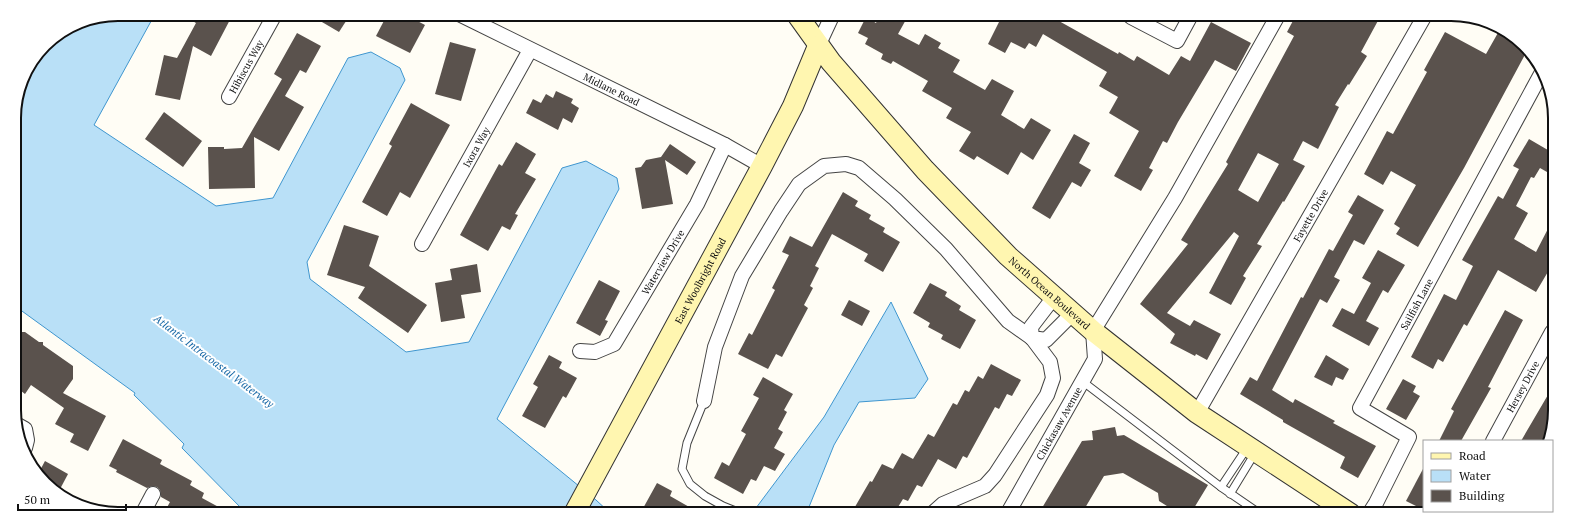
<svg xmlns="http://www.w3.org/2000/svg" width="1569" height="528" font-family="'PT Serif',serif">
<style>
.water{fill:#b9e0f7;stroke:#3f96cf}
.building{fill:#5a524d;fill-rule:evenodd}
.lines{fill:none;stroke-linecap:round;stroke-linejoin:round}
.lane-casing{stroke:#444;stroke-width:9}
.street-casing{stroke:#444;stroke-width:16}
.secondary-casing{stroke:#333;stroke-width:22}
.lane{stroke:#fff;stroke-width:7}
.street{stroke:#fff;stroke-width:14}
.secondary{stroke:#fff6b0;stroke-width:20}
.labels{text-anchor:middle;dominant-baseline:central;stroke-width:4;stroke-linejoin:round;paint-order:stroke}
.street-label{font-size:10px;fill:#111;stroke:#fff}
.water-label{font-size:11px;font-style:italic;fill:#1768a6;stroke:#fff}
.rim{fill:none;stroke:#111;stroke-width:2}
</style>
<rect width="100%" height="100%" fill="#fffdf5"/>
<!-- water -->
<g class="water">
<polygon points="118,14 155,14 94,125 216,206 273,198 348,58 371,52 400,68 405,80 307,262 310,279 406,352 469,342 562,168 586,161 617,178 619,189 497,419 596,500 609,512 244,511 182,448 184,444 134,395 135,393 15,306 14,112 25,72 45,44 79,22"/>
<polygon points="891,302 928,379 915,398 859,402 834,445 807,512 753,512 824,417"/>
</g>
<!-- building -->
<g class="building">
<polygon points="180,14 233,14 211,56 193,46 180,100 155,95 164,55 177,58 196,23"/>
<polygon points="310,15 350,15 339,32"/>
<polygon points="387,15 406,15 425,25 410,53 376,36"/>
<polygon points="879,16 908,16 898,34 919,45 925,34 941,43 938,48 960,60 953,72 985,90 992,79 1014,91 1001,115 1024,129 1031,118 1051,130 1033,160 1021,152 1008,175 977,156 974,160 959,151 971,132 946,118 952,108 922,91 928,81 893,61 891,64 881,59 883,54 865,44 868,38 858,33 866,17 876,23"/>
<polygon points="1002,16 1050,16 1118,54 1119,52 1134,61 1137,56 1169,75 1181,56 1190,61 1211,22 1251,43 1236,71 1215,60 1178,122 1167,143 1163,141 1149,168 1153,170 1141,191 1114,176 1139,131 1109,113 1118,97 1099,86 1107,72 1043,34 1036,47 1029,43 1025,49 1011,42 1005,53 988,44"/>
<path d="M1295 17H1380L1361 52 1367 56 1349 85 1348 84 1335 105 1339 107 1318 149 1303 141 1293 160 1305 166 1284 202 1283 201 1257 244 1262 246 1243 276 1246 278 1231 305 1209 293 1239 236 1234 232 1167 313 1190 326 1194 320 1221 334 1207 360 1196 354 1195 356 1170 343 1175 334 1140 304 1188 244 1181 240 1228 164 1226 162 1294 36 1287 32ZM1258 153 1279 164 1258 202 1238 190Z"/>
<polygon points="1499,31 1528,49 1464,168 1418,247 1396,234 1400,228 1394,224 1416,185 1391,171 1383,185 1364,174 1387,131 1393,134 1427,72 1424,70 1445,32 1486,54"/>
<polygon points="297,33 321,46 306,73 300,70 285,96 304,107 279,151 254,137 255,188 209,189 208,147 224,147 224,149 242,148 282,79 274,74"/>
<polygon points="450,42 476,49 461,101 435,94"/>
<polygon points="556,91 573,99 571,103 579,108 572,123 563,118 558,130 526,113 533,99 541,103 546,94 553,98"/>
<polygon points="411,103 450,125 410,198 400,192 387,216 362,202 392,146 389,144"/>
<polygon points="164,112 202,141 183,167 145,139"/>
<polygon points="1074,134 1090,143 1079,163 1091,170 1081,187 1072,182 1050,219 1032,208"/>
<polygon points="1529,139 1553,153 1553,162 1547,172 1540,168 1534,178 1531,177 1516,206 1528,213 1514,239 1536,252 1552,221 1552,265 1536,292 1498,270 1467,326 1464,324 1443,362 1438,359 1433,369 1411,357 1444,294 1456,300 1473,266 1462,260 1498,196 1503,199 1519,169 1513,166"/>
<polygon points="516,142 536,154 525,173 536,179 515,214 518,215 510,230 502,226 488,251 460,235 499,164 502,166"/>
<polygon points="670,144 696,162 687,175 665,160 673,204 642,209 635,168 641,167 646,160 661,157"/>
<polygon points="843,192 858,201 855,206 871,215 869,219 885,228 883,232 900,242 883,272 864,261 868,254 832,234 815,266 819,268 810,286 813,288 804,305 808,308 782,357 776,354 768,369 738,354 749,333 752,335 775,290 772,288 789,255 782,252 790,236 812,247"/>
<polygon points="1358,195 1384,210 1364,245 1354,240 1334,277 1340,280 1327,303 1320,299 1272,390 1293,403 1295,399 1335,421 1333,423 1376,446 1358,478 1340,468 1345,457 1283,422 1283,420 1240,394 1250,377 1257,381 1301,297 1303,298 1329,249 1333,251 1353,215 1348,212"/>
<polygon points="344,225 379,236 369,266 427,305 408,333 358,298 365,287 327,275"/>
<polygon points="1378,250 1405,265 1388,293 1383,290 1366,321 1379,328 1369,346 1332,326 1342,308 1354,314 1371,283 1362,278"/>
<polygon points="477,264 481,292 461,295 465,318 441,322 435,283 452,280 450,269"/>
<polygon points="599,280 620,291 605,320 608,321 600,336 576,323"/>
<polygon points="930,283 947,292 945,296 961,306 959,310 976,320 960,349 941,339 943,335 928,327 930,323 913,313"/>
<polygon points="849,300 870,311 862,326 841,315"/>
<polygon points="1505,310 1523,320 1488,387 1491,388 1461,441 1439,441 1454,411 1451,409"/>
<polygon points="18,332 25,332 39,342 43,342 43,345 73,366 73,379 63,393 106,416 88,451 70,442 74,434 55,424 64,408 31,385 25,394 16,387"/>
<polygon points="549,355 562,362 559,368 577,378 566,398 563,396 545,428 522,416 538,387 533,384"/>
<polygon points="1326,355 1349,369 1343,380 1336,377 1332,386 1314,377"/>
<polygon points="991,364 1021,380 1012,396 1007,394 999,409 995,407 967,458 963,456 956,469 938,459 922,487 917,485 908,501 903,499 895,512 852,512 870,481 872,482 882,464 893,469 902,453 913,459 928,434 934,437 953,403 957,405 965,390 969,392 978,376 983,379"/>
<polygon points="763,377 793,394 784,410 787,412 778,429 783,432 774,448 785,454 775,471 764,466 756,481 751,479 743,494 714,478 722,462 729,466 746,434 741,431 759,398 753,395"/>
<polygon points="1403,379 1416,386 1413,392 1420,396 1406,420 1386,409"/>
<polygon points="1552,388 1551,421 1546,429 1551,432 1550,441 1521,441"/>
<polygon points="1115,427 1117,436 1124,435 1208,485 1191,513 1178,513 1159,501 1158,493 1123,473 1104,476 1082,513 1039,513 1082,441 1093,440 1092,431"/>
<polygon points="123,439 162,460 160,464 192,481 190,485 204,493 202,498 226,511 165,511 170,502 161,497 160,490 157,487 152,486 147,488 116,472 117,470 109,466"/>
<polygon points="45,461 68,474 59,491 40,479 38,474"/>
<polygon points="1424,467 1424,510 1406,501"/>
<polygon points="657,483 672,491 670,496 698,512 641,512"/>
</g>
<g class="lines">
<defs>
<g id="lane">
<polyline points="1082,381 1221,487 1259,513"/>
<polyline points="704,401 687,443 682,469 690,484 705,496 723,506 738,512"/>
<polyline points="1221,487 1247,448"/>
<polyline points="1230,494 1255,453"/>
</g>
<g id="street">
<path id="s1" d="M461 15 725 145 762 166"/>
<polyline points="1131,17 1177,41 1190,17"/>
<polyline points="818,46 832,16"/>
<path id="s2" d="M229 97 275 14"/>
<path id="s3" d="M422 244 530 50"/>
<polyline points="1054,297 1031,327 1032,338 1046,340 1073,313"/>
<path id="s4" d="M580 351 595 352 614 344 697 204 725 145"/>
<polyline points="704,401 715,347 742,276 781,211 799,184 824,166 846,164 859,168 895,199 946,249 1008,321 1032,338 1050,362 1053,378 1047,395 995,475 985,486 943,504 934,512"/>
<path id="s5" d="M1197 413 1424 17"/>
<polyline points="16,424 25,429 27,440 25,448"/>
<path id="s6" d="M1493 441 1552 332"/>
<polyline points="144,511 153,494"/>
<path id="s7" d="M1008 513 1095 359 1093 331 1175 198 1277 17"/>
<path id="s8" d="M1369 514 1376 503 1409 437 1360 408 1541 74"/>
<polyline points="1454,514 1456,511"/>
</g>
<g id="secondary">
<path id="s9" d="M798 16 831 62 925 170 1008 256 1093 331 1197 413 1351 514"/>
<path id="s10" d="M575 512 762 166 793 106 818 46"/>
</g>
</defs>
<!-- lane casing -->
<use href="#lane" class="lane-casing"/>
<!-- street casing -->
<use href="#street" class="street-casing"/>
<!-- secondary casing -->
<use href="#secondary" class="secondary-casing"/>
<!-- lane -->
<use href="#lane" class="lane"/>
<!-- street -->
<use href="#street" class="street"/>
<!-- secondary -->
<use href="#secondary" class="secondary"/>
</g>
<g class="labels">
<!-- street labels -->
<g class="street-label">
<text stroke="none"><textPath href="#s2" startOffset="35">Hibiscus Way</textPath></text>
<text stroke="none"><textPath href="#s1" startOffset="168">Midlane Road</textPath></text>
<text stroke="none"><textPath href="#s3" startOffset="111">Ixora Way</textPath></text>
<text stroke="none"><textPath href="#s5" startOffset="228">Fayette Drive</textPath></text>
<text stroke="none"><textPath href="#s4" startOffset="131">Waterview Drive</textPath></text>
<text stroke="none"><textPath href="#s10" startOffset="263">East Woolbright Road</textPath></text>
<text stroke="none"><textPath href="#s9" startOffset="375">North Ocean Boulevard</textPath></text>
<text stroke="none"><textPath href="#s8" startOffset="262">Sailfish Lane</textPath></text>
<text stroke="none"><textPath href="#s6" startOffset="62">Hersey Drive</textPath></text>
<text stroke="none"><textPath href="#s7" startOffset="103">Chickasaw Avenue</textPath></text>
</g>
<!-- water labels -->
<g class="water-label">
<text transform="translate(214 361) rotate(37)">Atlantic Intracoastal Waterway</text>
</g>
</g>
<!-- crop -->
<path d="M0 0H1569V528H0ZM118 21H1451A97 97 0 0 1 1548 118V410A97 97 0 0 1 1451 507H118A97 97 0 0 1 21 410V118A97 97 0 0 1 118 21Z" fill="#fff" fill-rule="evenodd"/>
<path class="rim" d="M118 21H1451A97 97 0 0 1 1548 118V410A97 97 0 0 1 1451 507H118A97 97 0 0 1 21 410V118A97 97 0 0 1 118 21Z"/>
<!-- legend -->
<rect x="1423" y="440" width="130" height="72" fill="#ffffff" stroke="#a0a0a0"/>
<rect x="1431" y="453" width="20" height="6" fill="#fff6b0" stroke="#a0a0a0"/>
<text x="1459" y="460" font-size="12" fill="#111111">Road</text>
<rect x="1431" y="470" width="20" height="12" fill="#b9e0f7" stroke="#a0a0a0"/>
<text x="1459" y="480" font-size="12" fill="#111111">Water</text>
<rect x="1431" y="490" width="20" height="12" fill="#5a524d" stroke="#a0a0a0"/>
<text x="1459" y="500" font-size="12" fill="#111111">Building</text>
<!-- scale -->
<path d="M18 504v6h108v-6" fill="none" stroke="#111111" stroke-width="2"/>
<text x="24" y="504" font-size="12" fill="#111111" stroke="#ffffff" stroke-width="3" paint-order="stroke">50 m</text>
</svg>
